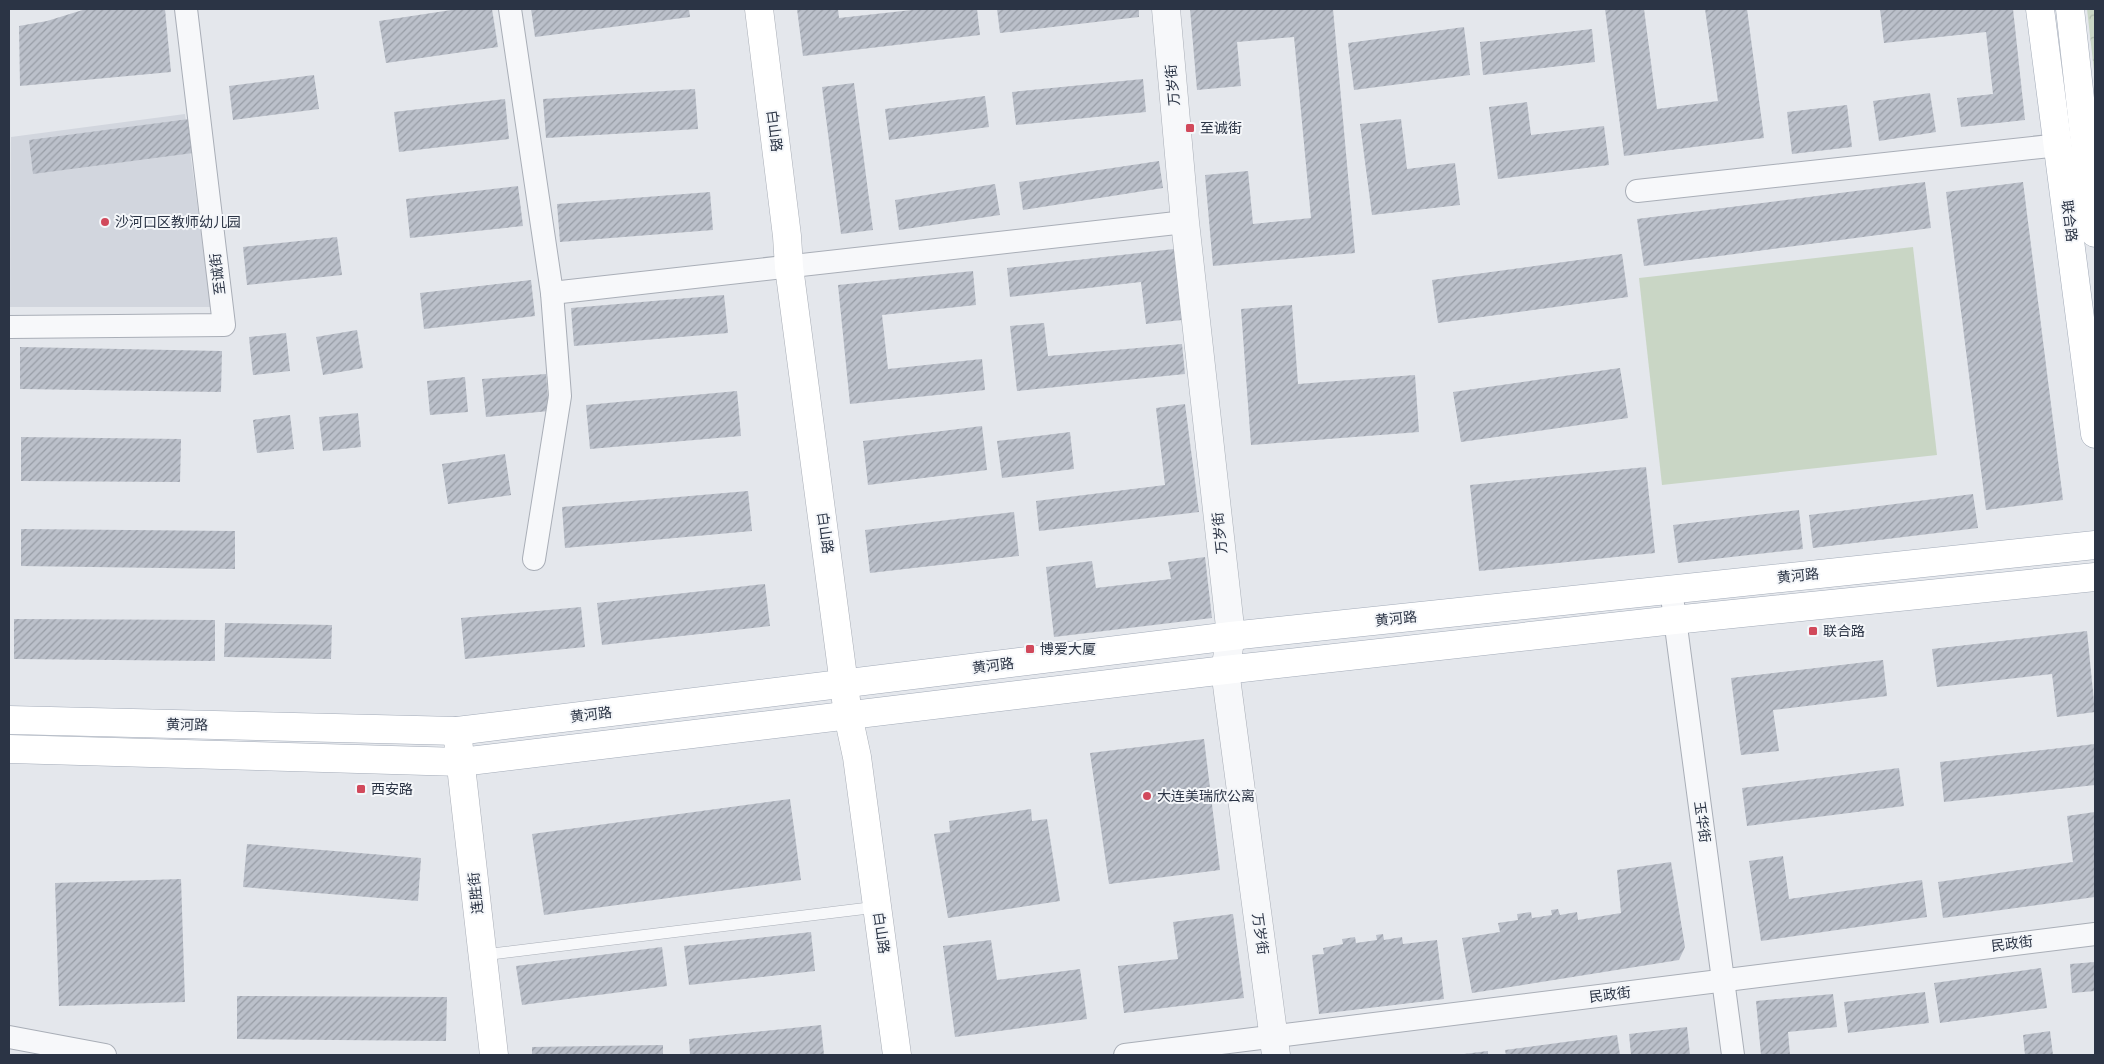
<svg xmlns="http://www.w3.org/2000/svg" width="2104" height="1064" font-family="Figtree,'Noto Sans SC',sans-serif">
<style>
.built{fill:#d2d6de}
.grass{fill:#c9d6c5}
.forest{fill:url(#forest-crowns)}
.building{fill:url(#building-hatch)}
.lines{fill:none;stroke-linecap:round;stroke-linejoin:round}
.service-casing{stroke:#a9aeb7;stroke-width:12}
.minor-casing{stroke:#a9aeb7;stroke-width:24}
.tertiary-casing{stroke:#a9aeb7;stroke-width:29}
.secondary-casing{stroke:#a9aeb7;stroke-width:29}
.primary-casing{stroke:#a3abb8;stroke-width:29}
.service{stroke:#f7f8fa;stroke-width:11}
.minor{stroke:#f7f8fa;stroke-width:22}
.tertiary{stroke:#f7f8fa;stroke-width:28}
.secondary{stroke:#fff;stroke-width:28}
.primary{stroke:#fff;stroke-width:28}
.poi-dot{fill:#d1495b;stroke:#f4f6f9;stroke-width:2}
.labels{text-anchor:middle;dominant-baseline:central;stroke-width:4;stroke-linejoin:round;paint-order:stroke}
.street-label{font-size:14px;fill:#2b3445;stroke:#f4f6f9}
.poi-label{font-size:14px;fill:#2b3445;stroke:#f4f6f9;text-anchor:start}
</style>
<defs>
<pattern id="forest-crowns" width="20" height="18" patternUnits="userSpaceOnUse" patternTransform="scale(1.25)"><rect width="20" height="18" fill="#c9d6c5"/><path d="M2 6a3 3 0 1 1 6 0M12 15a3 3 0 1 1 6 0" fill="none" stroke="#adb8ab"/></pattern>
<pattern id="building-hatch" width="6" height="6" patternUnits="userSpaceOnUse" patternTransform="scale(1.25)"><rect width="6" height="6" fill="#bbc0ca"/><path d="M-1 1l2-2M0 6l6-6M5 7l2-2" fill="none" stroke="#989da6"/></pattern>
</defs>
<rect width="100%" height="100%" fill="#e4e7ec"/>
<!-- built -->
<polygon class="built" points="185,114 211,307 10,307 11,137"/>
<!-- grass -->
<polygon class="grass" points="1913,247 1937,455 1662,485 1639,278"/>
<!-- forest -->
<polygon class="forest" points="2087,9 2095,9 2095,80"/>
<!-- building -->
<g class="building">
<polygon points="86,9 165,9 171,72 20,86 19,26 47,21"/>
<polygon points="458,9 492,9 498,47 386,63 379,21"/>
<polygon points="531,9 689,9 690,17 535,37"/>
<polygon points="797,9 838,9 839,18 921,9 977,9 980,35 803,56"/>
<polygon points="997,9 1139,9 1139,17 1000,33"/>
<polygon points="1190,9 1333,9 1355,253 1213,266 1205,175 1248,171 1253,224 1311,218 1294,37 1237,42 1241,86 1197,90"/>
<polygon points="1605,9 1644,9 1657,109 1718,101 1705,9 1747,9 1764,138 1624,156"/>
<polygon points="1880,9 2013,9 2025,120 1961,127 1957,98 1993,94 1986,32 1884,43"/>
<polygon points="1464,27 1470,75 1354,90 1348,43"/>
<polygon points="1592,29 1595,62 1483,75 1480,42"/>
<polygon points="314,75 319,109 233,120 229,86"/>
<polygon points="1143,79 1146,112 1016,125 1012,92"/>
<polygon points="854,83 873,230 841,234 822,87"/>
<polygon points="695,89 698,129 546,138 543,99"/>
<polygon points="1930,93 1936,132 1879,141 1873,101"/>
<polygon points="985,96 989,127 889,140 885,109"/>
<polygon points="505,99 509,139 399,152 394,112"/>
<polygon points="1527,102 1531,135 1604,126 1609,165 1498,179 1489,107"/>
<polygon points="1847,105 1852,147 1792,154 1787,112"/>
<polygon points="189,119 193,153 33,174 29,140"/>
<polygon points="1401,119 1407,169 1455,163 1460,205 1372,215 1360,124"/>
<polygon points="1159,161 1163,188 1023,210 1019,182"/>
<polygon points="1925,182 1931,228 1644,266 1637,219"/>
<polygon points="2023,182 2063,500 1986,510 1946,192"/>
<polygon points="995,184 1000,215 899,230 895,200"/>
<polygon points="518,186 523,226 410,238 406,199"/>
<polygon points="710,192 713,230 560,242 557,204"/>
<polygon points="337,237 342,275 247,285 243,247"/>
<polygon points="1174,249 1182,320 1146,324 1141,282 1010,297 1007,268"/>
<polygon points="1622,254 1628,297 1438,323 1432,280"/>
<polygon points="973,271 976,305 882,315 888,369 982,359 985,390 850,404 838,285"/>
<polygon points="531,280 535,316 424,329 420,293"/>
<polygon points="724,295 728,333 574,346 571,308"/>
<polygon points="1292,305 1298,384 1415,375 1419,432 1251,445 1241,309"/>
<polygon points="1044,323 1048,356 1182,344 1185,374 1017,391 1010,326"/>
<polygon points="357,330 363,368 323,375 316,337"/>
<polygon points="286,333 290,371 253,375 249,337"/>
<polygon points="20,347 222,351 221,392 20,389"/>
<polygon points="1620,368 1628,418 1461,442 1453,392"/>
<polygon points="546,374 549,411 486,417 482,379"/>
<polygon points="465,377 468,412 430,415 427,381"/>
<polygon points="737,391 741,436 590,449 586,405"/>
<polygon points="1185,404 1199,512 1039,531 1036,501 1165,485 1156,408"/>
<polygon points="358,413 361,447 323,451 319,417"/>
<polygon points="290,415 294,449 257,453 253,420"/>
<polygon points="982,426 987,470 868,485 863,441"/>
<polygon points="1070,432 1074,469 1002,478 997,441"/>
<polygon points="21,437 181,439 180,482 21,481"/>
<polygon points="505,454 511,495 448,504 442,464"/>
<polygon points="1646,467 1655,553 1479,571 1470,485"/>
<polygon points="748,491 752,531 565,548 562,507"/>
<polygon points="1973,494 1978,528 1813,548 1809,515"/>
<polygon points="1799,510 1803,549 1678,563 1673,525"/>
<polygon points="1014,512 1019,556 870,573 865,530"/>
<polygon points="21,529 235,531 235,569 21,566"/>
<polygon points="1205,557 1212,618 1054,637 1046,567 1092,561 1096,588 1171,579 1168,562"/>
<polygon points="765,584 770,626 602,645 597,603"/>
<polygon points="581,607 585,647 465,659 461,618"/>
<polygon points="14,619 215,620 215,661 14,659"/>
<polygon points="225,623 332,625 331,659 224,657"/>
<polygon points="2087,631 2095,712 2057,717 2052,674 1937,687 1932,649"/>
<polygon points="1883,660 1887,696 1773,710 1779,751 1741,755 1731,678"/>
<polygon points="1204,739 1220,870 1109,884 1090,753"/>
<polygon points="2095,744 2095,785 1944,802 1940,762"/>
<polygon points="1899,768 1904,806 1747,826 1742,788"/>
<polygon points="790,799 801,880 544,915 532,834"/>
<polygon points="1031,809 1032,821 1047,819 1060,901 948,918 934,834 950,832 949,821"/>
<polygon points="2095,812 2095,897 1943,918 1938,882 2073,862 2067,816"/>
<polygon points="247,844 421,858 418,901 243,887"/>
<polygon points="1783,856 1789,899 1922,880 1927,917 1761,941 1749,861"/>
<polygon points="1671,862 1685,947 1679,960 1472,993 1462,938 1500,932 1498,923 1518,920 1517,914 1531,912 1532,918 1552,915 1551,910 1558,909 1560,915 1577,912 1578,920 1621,913 1617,870"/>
<polygon points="181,879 185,1002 59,1006 55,883"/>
<polygon points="1233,914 1244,998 1124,1013 1118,966 1178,959 1173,922"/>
<polygon points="811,932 815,971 689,985 684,946"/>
<polygon points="1383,934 1384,940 1402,937 1403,944 1437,940 1444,999 1319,1014 1312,955 1324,954 1323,948 1343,944 1342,939 1355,937 1356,943 1377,940 1376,935"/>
<polygon points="991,940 997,980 1080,969 1087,1019 955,1037 943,946"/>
<polygon points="662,947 667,986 522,1005 516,966"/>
<polygon points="2095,962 2095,991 2072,993 2070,964"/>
<polygon points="2041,968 2047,1008 1940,1023 1934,983"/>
<polygon points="1925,992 1929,1023 1848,1033 1844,1002"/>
<polygon points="1833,994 1837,1027 1788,1032 1790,1055 1761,1055 1756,1001"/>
<polygon points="237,996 447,997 446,1041 237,1039"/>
<polygon points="821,1025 824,1055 690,1055 689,1039"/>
<polygon points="1687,1027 1690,1055 1631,1055 1629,1034"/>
<polygon points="2050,1031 2053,1055 2025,1055 2023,1035"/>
<polygon points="1617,1035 1620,1055 1506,1055 1505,1050"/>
<polygon points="663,1045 663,1055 532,1055 532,1047"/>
<polygon points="1488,1051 1488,1055 1464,1055 1464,1054"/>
</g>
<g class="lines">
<defs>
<polyline id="service" points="483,955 877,907"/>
<g id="minor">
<polyline points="510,9 552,293 560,396 534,559"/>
<polyline points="1637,191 2059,145"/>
<polyline points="552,293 1185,222"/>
<polyline points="9,327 224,325 186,9"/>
<polyline points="1671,589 1733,1055"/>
<polyline points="9,1037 105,1055"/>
<polyline points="1125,1055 2095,934"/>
</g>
<polyline id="tertiary" points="1166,9 1185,222 1231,636 1225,670 1276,1055"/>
<g id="secondary">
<polyline points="759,9 787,236 789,267 848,715 857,757 897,1055"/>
<polyline points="457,731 494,1055"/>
</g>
<g id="primary">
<polyline points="2040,9 2095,434"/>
<polyline points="2070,9 2095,233"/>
<polyline points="9,720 457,731 1231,636 2095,545"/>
<polyline points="9,749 461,762 1225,670 1674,620 2095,577"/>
</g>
</defs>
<!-- service casing -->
<use href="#service" class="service-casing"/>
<!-- minor casing -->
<use href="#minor" class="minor-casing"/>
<!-- tertiary casing -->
<use href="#tertiary" class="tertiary-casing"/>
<!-- secondary casing -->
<use href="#secondary" class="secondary-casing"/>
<!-- primary casing -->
<use href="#primary" class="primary-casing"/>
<!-- service -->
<use href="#service" class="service"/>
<!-- minor -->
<use href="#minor" class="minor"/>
<!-- tertiary -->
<use href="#tertiary" class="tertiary"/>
<!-- secondary -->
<use href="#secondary" class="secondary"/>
<!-- primary -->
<use href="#primary" class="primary"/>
</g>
<!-- markers -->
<g class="poi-dot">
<rect x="1185" y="123" width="10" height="10" rx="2.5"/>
<circle cx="105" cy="222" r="5"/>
<rect x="1808" y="626" width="10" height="10" rx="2.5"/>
<rect x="1025" y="644" width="10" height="10" rx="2.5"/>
<rect x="356" y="784" width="10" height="10" rx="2.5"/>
<circle cx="1147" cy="796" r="5"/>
</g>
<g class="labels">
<!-- street labels -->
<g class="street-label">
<text transform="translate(1173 85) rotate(-95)">万岁街</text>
<text transform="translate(774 131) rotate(83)">白山路</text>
<text transform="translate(2069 221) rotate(83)">联合路</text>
<text transform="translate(218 274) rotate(-97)">至诚街</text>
<text transform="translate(825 533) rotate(82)">白山路</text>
<text transform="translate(1220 533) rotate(-96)">万岁街</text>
<text transform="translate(1798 576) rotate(-6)">黄河路</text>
<text transform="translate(1396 619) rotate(-6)">黄河路</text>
<text transform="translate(993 666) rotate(-7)">黄河路</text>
<text transform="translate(591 715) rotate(-7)">黄河路</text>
<text transform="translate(187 725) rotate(1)">黄河路</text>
<text transform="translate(1702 822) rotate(82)">玉华街</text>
<text transform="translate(476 893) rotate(-96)">连胜街</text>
<text transform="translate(881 933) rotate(82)">白山路</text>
<text transform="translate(1260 934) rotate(82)">万岁街</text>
<text transform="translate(2012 944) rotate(-7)">民政街</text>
<text transform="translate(1610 995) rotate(-7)">民政街</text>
</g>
<!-- poi labels -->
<g class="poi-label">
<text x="1200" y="128">至诚街</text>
<text x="115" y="222">沙河口区教师幼儿园</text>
<text x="1823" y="631">联合路</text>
<text x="1040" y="649">博爱大厦</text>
<text x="371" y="789">西安路</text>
<text x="1157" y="796">大连美瑞欣公离</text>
</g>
</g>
<!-- border -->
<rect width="2104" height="1064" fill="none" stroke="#2b3445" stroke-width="20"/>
</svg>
